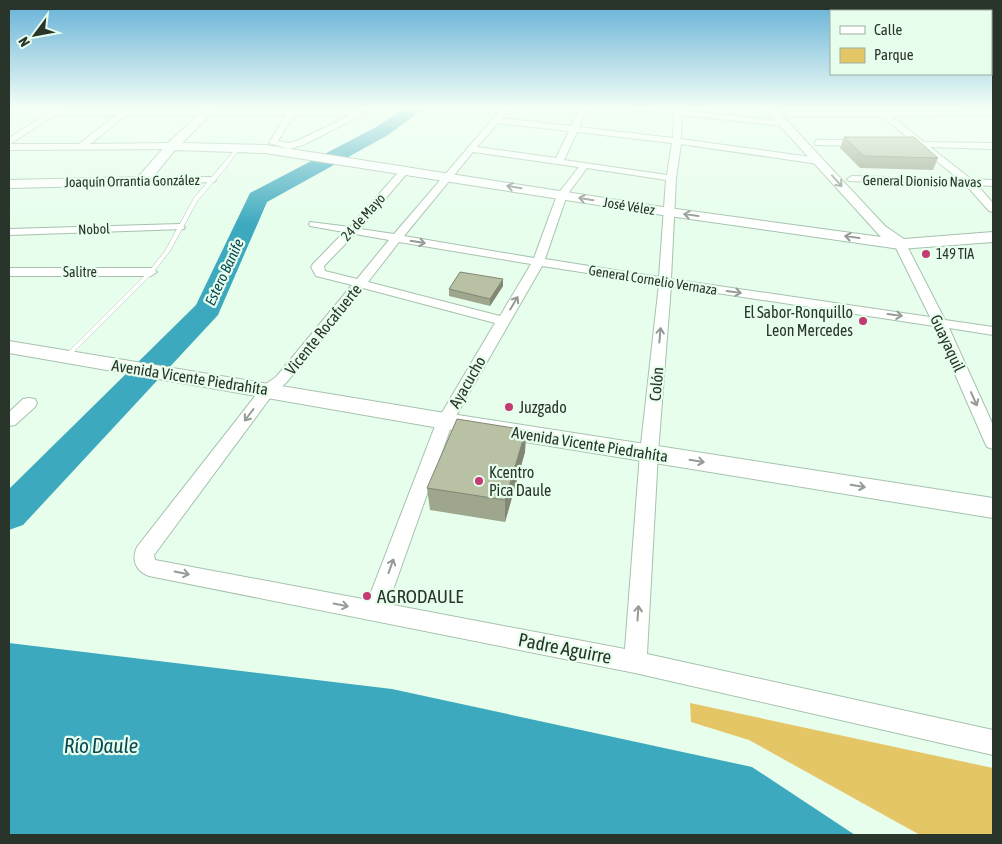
<svg xmlns="http://www.w3.org/2000/svg" width="1002" height="844" font-family="'Asap Condensed',sans-serif">
<style>
.green{fill:#e5c667}
.water{fill:#3da9be}
.lines{fill:none;stroke-linecap:round;stroke-linejoin:round}
.river{fill:#3da9be;fill-rule:evenodd}
.lane-casing{stroke:#a6c2ad;stroke-width:1}
.street-casing{stroke:#a6c2ad;stroke-width:2}
.secondary-casing{stroke:#a6c2ad;stroke-width:2}
.lane{fill:#fff;fill-rule:evenodd}
.street{fill:#fff;fill-rule:evenodd}
.secondary{fill:#fff;fill-rule:evenodd}
.wall{fill:#9ea68d}
.shaded-wall{fill:#818773}
.building{fill:#b8c1a4;stroke:#818773}
.oneway{stroke:#949a95}
.poi-dot{fill:#c43a72;stroke:#e7feec;stroke-width:2}
.labels{text-anchor:middle;dominant-baseline:central;stroke-width:4.5;stroke-linejoin:round;paint-order:stroke}
.far-street-label{font-size:14px;fill:#29342b;stroke:#e7feec}
.far-poi-label{font-size:14px;fill:#29342b;stroke:#e7feec;text-anchor:start}
.far-water-label{font-size:15px;font-style:italic;fill:#094a56;stroke:#e7feec}
.poi-label{font-size:16px;fill:#29342b;stroke:#e7feec;text-anchor:start}
.street-label{font-size:16px;fill:#29342b;stroke:#e7feec}
.near-poi-label{font-size:19px;fill:#29342b;stroke:#e7feec;text-anchor:start}
.near-street-label{font-size:19px;fill:#29342b;stroke:#e7feec}
.near-water-label{font-size:21px;font-style:italic;fill:#094a56;stroke:#e7feec}
</style>
<rect width="100%" height="100%" fill="#e7feec"/>
<!-- green -->
<polygon class="green" points="690,703 993,768 993,835 920,835 749,740 691,722"/>
<!-- water -->
<polygon class="water" points="9,643 392,689 752,767 855,835 9,835"/>
<g class="lines">
<!-- river -->
<polygon class="river" points="407,107 426,107 388,135 267,202 218,315 23,525 9,530 9,489 196,305 250,193 376,127"/>
<defs>
<polygon id="lane" points="238,146 241,147 224,170 198,200 170,251 153,273 69,357 65,357 64,356 149,271 165,251 194,198"/>
<g id="street">
<path d="M57 107H64L62 111H362L366 113 303 145 289 149 269 143 286 115H126L90 144 172 143 176 146 172 149 9 150V138ZM55 115H116L79 144H10ZM294 115H351L297 141 289 143 278 141Z"/>
<path d="M503 107H511L501 118 571 126 580 107H588L579 127 673 138 674 114 631 109 627 107 674 109V107H682V110L787 122V126H784L682 115 681 139 818 158 823 161 818 164 681 144 676 178 671 279 930 317 894 244 900 241 906 244 945 320 993 327V335L949 328 993 425V449L987 447 985 443 934 326 671 286 658 453 647 654 993 730V755L635 673 149 576C136 571 131 560 137 547L263 386 276 377 352 285 316 276 311 267 313 264 344 232 310 226 309 224 310 222 350 227 402 168 405 167 410 170 408 172 360 229 394 234ZM498 123 569 131 556 158 477 147ZM577 132 672 143 667 175 564 160ZM473 152 579 167 557 195 534 258 404 236ZM587 168 666 180 659 277 545 259 567 195ZM355 234 389 240 357 279 325 271 324 266ZM399 242 531 264 500 316 368 282ZM542 266 659 284 640 453 625 649 388 604 453 421ZM363 288 495 323 437 421 368 600 155 560 154 555 273 394 286 383Z"/>
<polygon points="993,111 993,115 891,116 924,142 993,143 993,149 930,147 971,179 993,180 993,186 977,185 993,203 993,212 989,211 966,185 849,181 847,179 852,176 959,179 919,147 898,146 898,142 913,142 882,116 788,116 784,114 788,112"/>
<polygon points="818,140 864,140 868,143 864,146 815,145 815,141"/>
<polygon points="211,177 216,180 214,182 142,184 137,181 142,178"/>
<polygon points="180,224 185,227 184,229 9,235 9,229"/>
<polygon points="9,268 151,268 157,272 151,276 9,276"/>
<polygon points="29,398 35,399 37,403 35,407 15,425 9,426 9,412 23,399"/>
</g>
<g id="secondary">
<polygon points="207,107 218,107 182,143 265,145 669,208 881,237 763,107 774,107 885,226 904,239 993,232 993,242 900,249 669,216 265,153 175,150 147,184 142,185 9,188 9,180 138,177 168,143"/>
<polygon points="9,341 445,413 993,498 993,518 445,429 9,353"/>
</g>
</defs>
<!-- lane casing -->
<use href="#lane" class="lane-casing"/>
<!-- street casing -->
<use href="#street" class="street-casing"/>
<!-- secondary casing -->
<use href="#secondary" class="secondary-casing"/>
<!-- lane -->
<use href="#lane" class="lane"/>
<!-- street -->
<use href="#street" class="street"/>
<!-- secondary -->
<use href="#secondary" class="secondary"/>
</g>
<!-- wall -->
<g class="wall">
<polygon points="844,137 938,158 933,170 860,168 840,148"/>
<polygon points="503,286 490,306 449,296 449,289"/>
<polygon points="526,430 525,452 505,522 430,510 427,488"/>
</g>
<!-- shaded-wall -->
<g class="shaded-wall">
<polygon points="503,279 503,286 490,306 490,299"/>
<polygon points="526,430 525,452 505,522 505,500"/>
</g>
<!-- building -->
<g class="building">
<polygon points="844,137 914,137 938,158 864,156"/>
<polygon points="460,272 503,279 490,299 449,289"/>
<polygon points="457,419 526,430 505,500 427,488"/>
</g>
<!-- one-way arrows -->
<defs><path id="oneway-shaft" d="M-6 0H5M1.5-3L5.5 0L1.5 3" fill="none" stroke-width="1.6" stroke-linecap="round" stroke-linejoin="round" transform="scale(1.25)"/></defs>
<g class="oneway">
<use href="#oneway-shaft" transform="translate(837 181) rotate(48)"/>
<use href="#oneway-shaft" transform="translate(514 187) rotate(-171)"/>
<use href="#oneway-shaft" transform="translate(586 199) rotate(-171)"/>
<use href="#oneway-shaft" transform="translate(691 215) rotate(-172)"/>
<use href="#oneway-shaft" transform="translate(852 237) rotate(-172)"/>
<use href="#oneway-shaft" transform="translate(418 242) rotate(10)"/>
<use href="#oneway-shaft" transform="translate(734 292) rotate(8)"/>
<use href="#oneway-shaft" transform="translate(514 303) rotate(-59)"/>
<use href="#oneway-shaft" transform="translate(895 315) rotate(8)"/>
<use href="#oneway-shaft" transform="translate(660 335) rotate(-85)"/>
<use href="#oneway-shaft" transform="translate(974 399) rotate(66)"/>
<use href="#oneway-shaft" transform="translate(249 415) rotate(127)"/>
<use href="#oneway-shaft" transform="translate(697 461) rotate(9)"/>
<use href="#oneway-shaft" transform="translate(858 486) rotate(9)"/>
<use href="#oneway-shaft" transform="translate(391 566) rotate(-70)"/>
<use href="#oneway-shaft" transform="translate(182 573) rotate(11)"/>
<use href="#oneway-shaft" transform="translate(341 605) rotate(11)"/>
<use href="#oneway-shaft" transform="translate(638 613) rotate(-86)"/>
</g>
<!-- sky -->
<linearGradient id="sky" x2="0" y2="1"><stop stop-color="#63b0d7"/><stop offset="0.48" stop-color="#f4fff6"/><stop offset="1" stop-color="#f4fff6" stop-opacity="0"/></linearGradient>
<rect width="1002" height="225" fill="url(#sky)"/>
<!-- markers -->
<g class="poi-dot">
<circle cx="926" cy="254" r="5"/>
<circle cx="863" cy="321" r="5"/>
<circle cx="509" cy="407" r="5"/>
<circle cx="479" cy="481" r="5"/>
<circle cx="367" cy="596" r="5"/>
</g>
<g class="labels">
<!-- far-street labels -->
<g class="far-street-label">
<text transform="translate(132 181) rotate(-1)">Joaquín Orrantia González</text>
<text transform="translate(922 181) rotate(1)">General Dionisio Navas</text>
<text transform="translate(629 206) rotate(9)">José Vélez</text>
<text transform="translate(363 217) rotate(-48)">24 de Mayo</text>
<text transform="translate(94 229) rotate(-2)">Nobol</text>
<text x="80" y="272">Salitre</text>
<text transform="translate(653 280) rotate(9)">General Cornelio Vernaza</text>
</g>
<!-- far-poi labels -->
<g class="far-poi-label">
<text x="936" y="254">149 TIA</text>
</g>
<!-- far-water labels -->
<g class="far-water-label">
<text transform="translate(224 272) rotate(-65)">Estero Banife</text>
</g>
<!-- poi labels -->
<g class="poi-label">
<text x="853" y="312" text-anchor="end">El Sabor-Ronquillo<tspan x="853" dy="18">Leon Mercedes</tspan></text>
<text x="519" y="407">Juzgado</text>
<text x="489" y="472">Kcentro<tspan x="489" dy="18">Pica Daule</tspan></text>
</g>
<!-- street labels -->
<g class="street-label">
<text transform="translate(323 329) rotate(-51)">Vicente Rocafuerte</text>
<text transform="translate(948 343) rotate(65)">Guayaquil</text>
<text transform="translate(190 377) rotate(9)">Avenida Vicente Piedrahíta</text>
<text transform="translate(467 382) rotate(-60)">Ayacucho</text>
<text transform="translate(656 384) rotate(-85)">Colón</text>
<text transform="translate(590 444) rotate(9)">Avenida Vicente Piedrahíta</text>
</g>
<!-- near-poi labels -->
<g class="near-poi-label">
<text x="377" y="596">AGRODAULE</text>
</g>
<!-- near-street labels -->
<g class="near-street-label">
<text transform="translate(565 648) rotate(11)">Padre Aguirre</text>
</g>
<!-- near-water labels -->
<g class="near-water-label">
<text x="101" y="745">Río Daule</text>
</g>
</g>
<!-- border -->
<rect width="1002" height="844" fill="none" stroke="#29342b" stroke-width="20"/>
<!-- legend -->
<rect x="830" y="10" width="162" height="65" fill="#e7feec" stroke="#9bad9f"/>
<rect x="840" y="26" width="25" height="8" fill="#ffffff" stroke="#9bad9f"/>
<text x="874" y="35" font-size="15" fill="#29342b">Calle</text>
<rect x="840" y="48" width="25" height="15" fill="#e5c667" stroke="#9bad9f"/>
<text x="874" y="60" font-size="15" fill="#29342b">Parque</text>
<!-- north arrow -->
<g transform="translate(35 35) rotate(238)" stroke="#e7feec" stroke-width="4" paint-order="stroke">
<path d="M0-4L9 19L0 12L-9 19Z" fill="#29342b"/>
<text y="-8" font-size="14" font-weight="bold" text-anchor="middle" fill="#29342b">N</text>
</g>
</svg>
